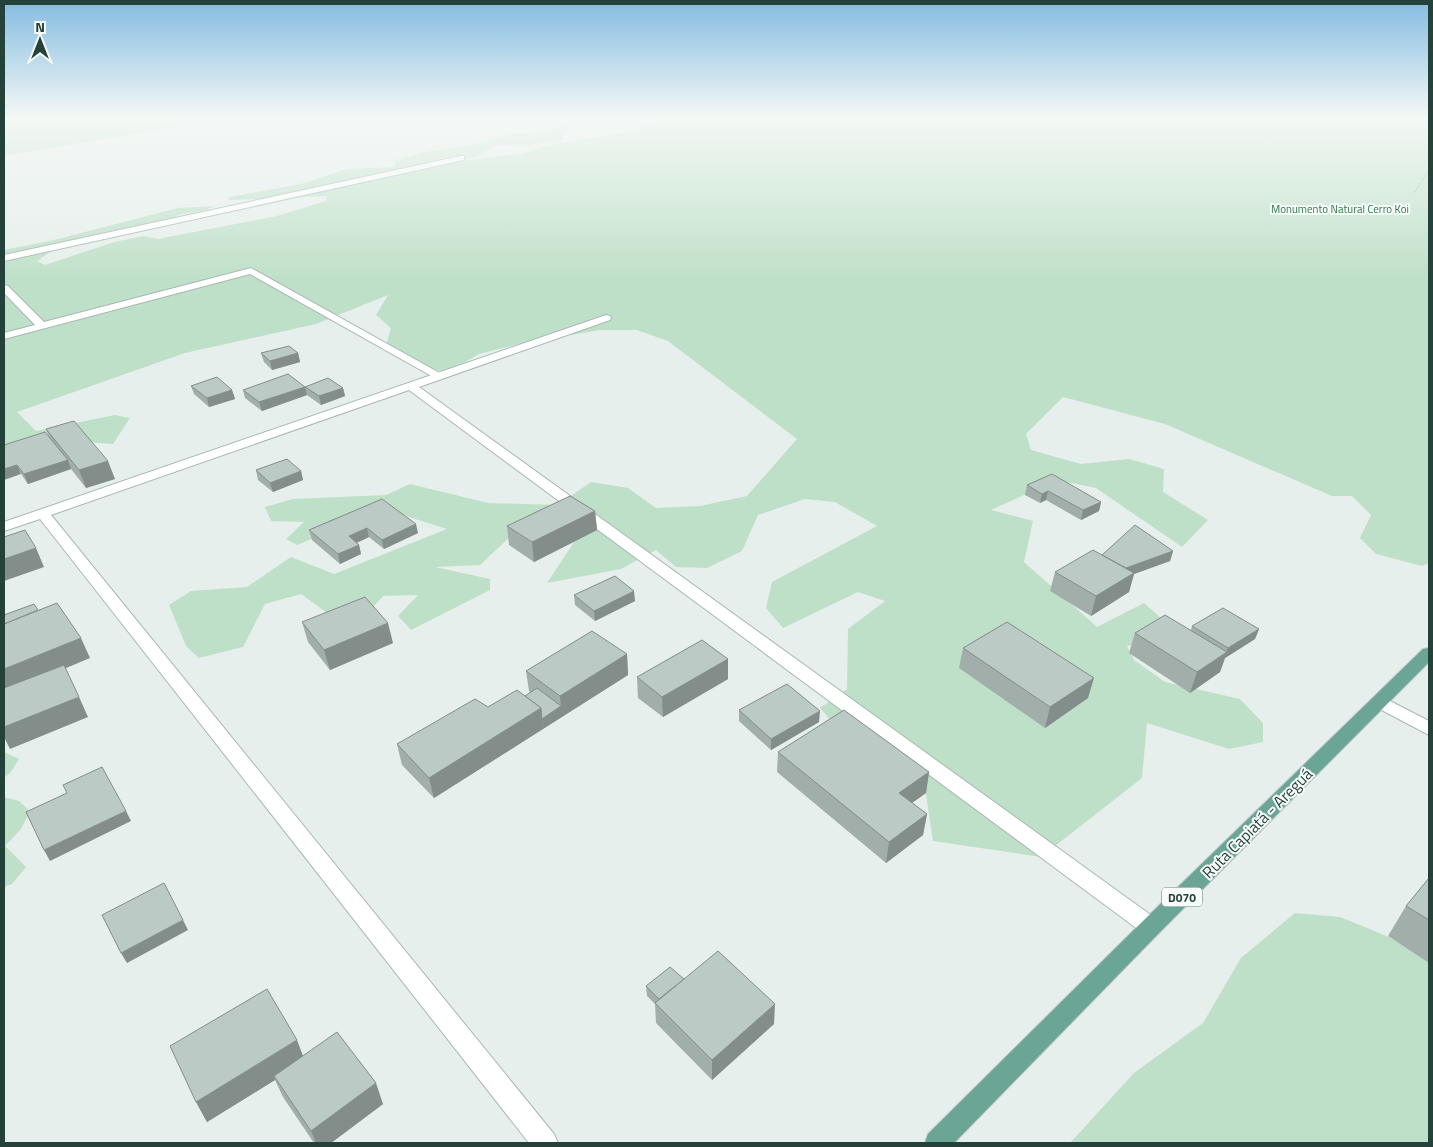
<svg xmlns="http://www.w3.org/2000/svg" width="1433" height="1147" font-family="'Titillium Web',sans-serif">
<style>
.green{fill:#bfe0c8}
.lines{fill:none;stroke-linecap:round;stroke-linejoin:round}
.lane-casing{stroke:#a8b8b2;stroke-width:2}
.street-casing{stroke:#a8b8b2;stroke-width:2}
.primary-casing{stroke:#c2cac8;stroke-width:2}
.path{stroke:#86b3a5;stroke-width:2;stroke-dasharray:1 2;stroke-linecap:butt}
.lane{fill:#fff;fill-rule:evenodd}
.street{fill:#fff;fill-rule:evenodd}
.primary{fill:#6aa596;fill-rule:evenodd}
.wall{fill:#a1aea9}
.shaded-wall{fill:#838d89}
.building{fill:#bbcac4;stroke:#838d89}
.labels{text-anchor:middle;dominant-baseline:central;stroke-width:4;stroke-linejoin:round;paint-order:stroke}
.far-park-label{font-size:11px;fill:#2d7a4b;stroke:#f7fbf9}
.shield{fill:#f7fbf9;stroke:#637a73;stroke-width:1}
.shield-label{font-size:12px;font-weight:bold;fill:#24423a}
.near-street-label{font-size:16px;fill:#24423a;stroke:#f7fbf9}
</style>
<rect width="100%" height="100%" fill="#e6efeb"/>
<!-- green -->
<g class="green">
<polygon points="4,119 224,119 4,156"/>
<polygon points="653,119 1429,119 1429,563 1422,566 1376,554 1360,538 1371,515 1352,496 1332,496 1165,424 1063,397 1026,434 1031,450 1081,464 1129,459 1164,469 1163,492 1208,520 1182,547 1096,488 1057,480 991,510 1033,521 1024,562 1097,627 1144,603 1171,627 1175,639 1127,646 1134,660 1165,682 1240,699 1263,723 1263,742 1229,749 1147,723 1142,778 1041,857 933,841 924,781 837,728 820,708 847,689 848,629 885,601 858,592 783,628 766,608 772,582 877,526 835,502 805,499 758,515 742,551 707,568 676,567 656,550 621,569 547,583 584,527 514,533 480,565 435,567 490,579 490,590 411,630 398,616 418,595 383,596 364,617 338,621 301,594 265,604 243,647 199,658 186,646 169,605 191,591 247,587 291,557 334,574 447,529 383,509 297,545 286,539 304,522 271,521 265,507 293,499 386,495 410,484 488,503 558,505 591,482 628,488 656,508 700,506 747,496 797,439 668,341 637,330 600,330 523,343 479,354 451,370 423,371 386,346 391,328 376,315 388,295 316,324 185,353 17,412 36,431 115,415 130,418 113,444 46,439 4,451 4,250 54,240 178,208 214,206 206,210 183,214 127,233 59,246 37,261 45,265 114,242 143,236 158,239 277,216 326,201 327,196 229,200 229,197 301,184 347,169 395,167 396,160 430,151 461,147 520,133 542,132 556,127 568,127 561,140 522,146 495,145 478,156 460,161 521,154 551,145 623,133 653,124"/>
<polygon points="4,752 19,759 10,773 4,778"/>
<polygon points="4,797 19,801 30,811 21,829 5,846 26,867 12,884 4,887"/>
<polygon points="1295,913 1340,917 1389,937 1429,962 1429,1143 1070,1143 1134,1073 1203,1023 1241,958"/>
</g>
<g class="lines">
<defs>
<g id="lane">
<polygon points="461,156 464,156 464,160 4,261 4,255"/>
<polygon points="251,268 445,376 443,378 435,378 250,274 4,339 4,333 35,325 4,293 4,285 8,286 44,322"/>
</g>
<g id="street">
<polygon points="606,315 610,316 611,318 610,320 419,387 1159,921 1162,927 1159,933 1151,936 1143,933 409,390 51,515 554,1134 558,1143 529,1143 40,519 4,531 4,522"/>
<polygon points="1380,696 1429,721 1429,735 1374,706 1371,702 1374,698"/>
</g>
<polygon id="primary" points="1429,648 1429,662 1159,933 954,1143 925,1143 928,1134 1143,921 1423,649"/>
</defs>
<!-- lane casing -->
<use href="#lane" class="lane-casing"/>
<!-- street casing -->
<use href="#street" class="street-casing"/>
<!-- primary casing -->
<use href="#primary" class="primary-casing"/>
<!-- path -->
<polyline class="path" points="1415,192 1429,169"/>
<!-- lane -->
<use href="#lane" class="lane"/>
<!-- street -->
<use href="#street" class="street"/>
<!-- primary -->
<use href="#primary" class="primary"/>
</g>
<!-- wall -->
<g class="wall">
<polygon points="261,353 298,353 300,362 272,370 264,362"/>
<polygon points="191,386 232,390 235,399 209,407 194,394"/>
<polygon points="305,387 307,395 262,411 245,398 243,390"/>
<polygon points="305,387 343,388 345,396 321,405 307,395"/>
<polygon points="46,429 115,479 86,488 71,469 28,484 21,474 4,445 50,439"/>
<polygon points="256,470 301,471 303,480 273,492 258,480"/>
<polygon points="1027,485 1101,502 1099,511 1081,520 1046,500 1040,503 1025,495"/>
<polygon points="382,499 418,533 384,549 369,537 357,543 359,545 361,554 340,564 312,540 309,530"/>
<polygon points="595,511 597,530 534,562 509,545 507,526"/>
<polygon points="1173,551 1170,561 1134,574 1129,592 1091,616 1050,591 1055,572 1102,555"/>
<polygon points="574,595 635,601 595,621 575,605"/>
<polygon points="302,622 393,643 330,670 308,642"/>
<polygon points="1192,626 1259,629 1255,639 1225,658 1220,672 1190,693 1129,653 1135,633 1191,630"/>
<polygon points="963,648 1088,698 1045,728 959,668"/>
<polygon points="627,654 628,675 434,798 402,765 397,744 488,707 525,696 530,692 529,691 526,671"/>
<polygon points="728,659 728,679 663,717 638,698 637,677"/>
<polygon points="739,710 819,722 771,750 739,721"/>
<polygon points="778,752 929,772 926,793 912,803 927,814 923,835 886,863 777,772"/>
<polygon points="1429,878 1429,963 1388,936 1406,906"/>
<polygon points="684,979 774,1024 712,1080 656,1023 655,1004 647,996 646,986"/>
<polygon points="303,1056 383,1104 331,1143 314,1143 283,1097 275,1080 207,1122 196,1102"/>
</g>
<!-- shaded-wall -->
<g class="shaded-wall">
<polygon points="298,353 300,362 272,370 270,361"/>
<polygon points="305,387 307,395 262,411 259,402"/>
<polygon points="343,388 345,396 321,405 319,396"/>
<polygon points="232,390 235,399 209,407 207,398"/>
<polygon points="68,460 71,469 28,484 24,474"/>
<polygon points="108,461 115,479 86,488 79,470"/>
<polygon points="17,465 21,474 4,480 4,469"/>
<polygon points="301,471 303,480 273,492 270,483"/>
<polygon points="1048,491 1046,500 1040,503 1042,494"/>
<polygon points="1101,502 1099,511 1081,520 1083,510"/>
<polygon points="595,511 597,530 534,562 532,542"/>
<polygon points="416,524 418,533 384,549 382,540"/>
<polygon points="367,528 369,537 351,545 349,536"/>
<polygon points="359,545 361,554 340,564 338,554"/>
<polygon points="36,548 44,567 4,581 4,559"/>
<polygon points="1173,551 1170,561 1134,574 1129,592 1091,616 1096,596 1122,570"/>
<polygon points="634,591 635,601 595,621 594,611"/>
<polygon points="388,623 393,643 330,670 324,650"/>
<polygon points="1259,629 1255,639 1225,658 1220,672 1190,693 1197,672 1226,653 1228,648"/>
<polygon points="81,638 90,658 4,694 4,669"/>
<polygon points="627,654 628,675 543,729 542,719 561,706 560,696"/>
<polygon points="728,659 728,679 663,717 662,697"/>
<polygon points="1094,678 1088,698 1045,728 1050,707"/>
<polygon points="79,697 88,717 10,749 4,737 4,727"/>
<polygon points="541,708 543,729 434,798 429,778"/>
<polygon points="820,711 819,722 771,750 771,739"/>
<polygon points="929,772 926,793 896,814 899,793"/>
<polygon points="126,811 131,821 50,861 44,850"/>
<polygon points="927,814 923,835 886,863 889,842"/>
<polygon points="183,920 188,930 127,963 121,953"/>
<polygon points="775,1004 774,1024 712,1080 712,1060"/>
<polygon points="297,1040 305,1061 274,1076 275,1080 207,1122 196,1102"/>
<polygon points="376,1083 383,1104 331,1143 316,1143 311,1131"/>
</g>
<!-- building -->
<g class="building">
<polygon points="289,346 298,353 270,361 261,353"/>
<polygon points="288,374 305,387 259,402 243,390"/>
<polygon points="217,377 232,390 207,398 191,386"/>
<polygon points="328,378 343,388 319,396 305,387"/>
<polygon points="74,421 108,461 79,470 46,429"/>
<polygon points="45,432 68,460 24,474 17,465 4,469 4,445"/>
<polygon points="287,459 301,471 270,483 256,470"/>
<polygon points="1052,474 1101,502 1083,510 1048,491 1042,494 1027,485"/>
<polygon points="570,496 595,511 532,542 507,526"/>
<polygon points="382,499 416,524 382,540 367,528 349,536 359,545 338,554 309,530"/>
<polygon points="1135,525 1173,551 1126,568 1102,555"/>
<polygon points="25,530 36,548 4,559 4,537"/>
<polygon points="1093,550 1134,573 1096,596 1055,572"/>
<polygon points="615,576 634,591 594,611 574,595"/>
<polygon points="365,597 388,623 324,650 302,622"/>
<polygon points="57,603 81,638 4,669 4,624"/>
<polygon points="34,604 38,610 4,624 4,615"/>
<polygon points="1223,608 1259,629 1228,648 1192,626"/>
<polygon points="1165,615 1227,652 1197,672 1135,633"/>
<polygon points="1007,622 1094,678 1050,707 963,648"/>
<polygon points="592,631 627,654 560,696 526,671"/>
<polygon points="702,640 728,659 662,697 637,677"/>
<polygon points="64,665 79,697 4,727 4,688"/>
<polygon points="787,684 820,711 771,739 739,710"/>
<polygon points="537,688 561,706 542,719 541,708 525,696"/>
<polygon points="517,690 541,708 429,778 397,744 475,699 488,707"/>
<polygon points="844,710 929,772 899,793 927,814 889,842 778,752"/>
<polygon points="102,767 126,811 44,850 26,812 67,793 63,785"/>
<polygon points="1429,878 1429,920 1406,906"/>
<polygon points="164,883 183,920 121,953 102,915"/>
<polygon points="718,951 775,1004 712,1060 655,1003"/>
<polygon points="670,967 684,979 659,999 646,986"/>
<polygon points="267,989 297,1040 196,1102 170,1046"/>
<polygon points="337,1032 376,1083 311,1131 274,1076"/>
</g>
<!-- sky -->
<linearGradient id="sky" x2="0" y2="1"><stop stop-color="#84bce0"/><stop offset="0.42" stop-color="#f4f8f6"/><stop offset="1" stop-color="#f4f8f6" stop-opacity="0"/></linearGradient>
<rect width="1433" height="280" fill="url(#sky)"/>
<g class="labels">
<!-- far-park labels -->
<g class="far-park-label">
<text x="1340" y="209">Monumento Natural Cerro Koi</text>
</g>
<!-- shield labels -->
<rect class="shield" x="1162" y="887.5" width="40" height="19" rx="4"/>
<g class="shield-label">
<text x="1182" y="897">D070</text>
</g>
<!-- near-street labels -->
<g class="near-street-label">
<text transform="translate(1257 823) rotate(-45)">Ruta Capiatá - Areguá</text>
</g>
</g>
<!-- border -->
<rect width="1433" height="1147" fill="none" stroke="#24423a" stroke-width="10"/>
<!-- north arrow -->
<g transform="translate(40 40)" stroke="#f7fbf9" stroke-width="4" paint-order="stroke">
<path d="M0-4L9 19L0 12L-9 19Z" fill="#24423a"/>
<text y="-8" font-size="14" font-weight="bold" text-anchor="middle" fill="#24423a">N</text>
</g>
</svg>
